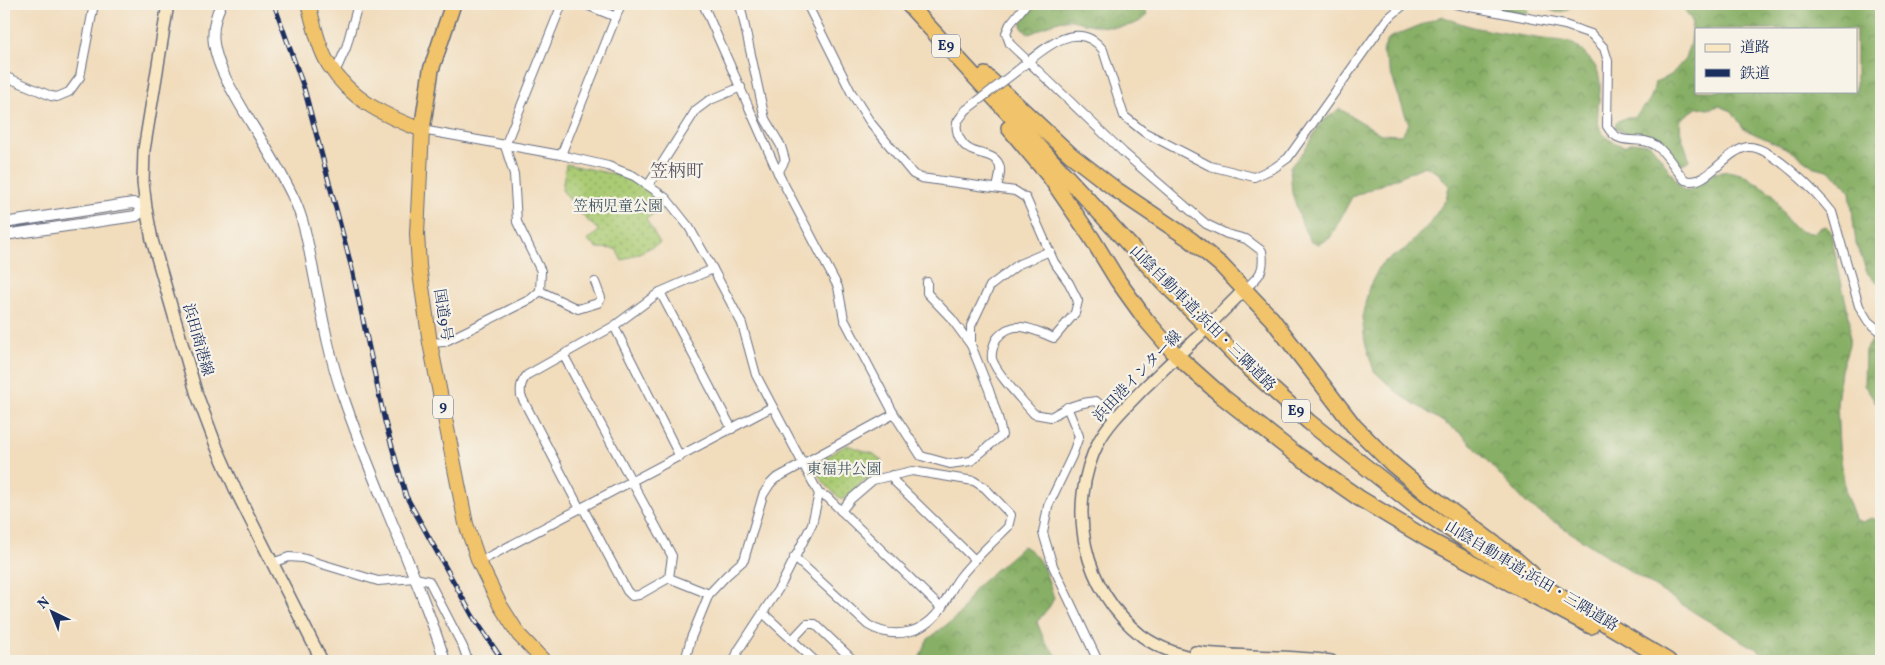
<svg xmlns="http://www.w3.org/2000/svg" width="1885" height="665" font-family="Vollkorn,'Noto Serif JP',serif">
<style>
.grass{fill:url(#grass-dots);stroke:#627d68}
.forest{fill:url(#forest-crowns);stroke:#516f62;fill-rule:evenodd}
.lines{fill:none;stroke-linecap:round;stroke-linejoin:round}
.minor-casing{stroke:#666c7f;stroke-width:10}
.tertiary-casing{stroke:#666c7f;stroke-width:12}
.secondary-casing{stroke:#666c7f;stroke-width:14}
.trunk-casing{stroke:#666c7f;stroke-width:16}
.motorway-casing{stroke:#666c7f;stroke-width:18}
.minor{stroke:#fff;stroke-width:8}
.tertiary{stroke:#fff;stroke-width:10}
.secondary{stroke:#f9e7c3;stroke-width:11}
.trunk{stroke:#f1c36a;stroke-width:14}
.motorway{stroke:#f1c36a;stroke-width:15}
.rail-casing{stroke:#1b2f5e;stroke-width:5}
.rail{stroke:#f7f3e8;stroke-width:3;stroke-dasharray:9;stroke-linecap:butt}
.minor-bridge-casing{stroke:#666c7f;stroke-width:10;stroke-linecap:butt}
.minor-bridge{stroke:#fff;stroke-width:8}
.labels{text-anchor:middle;dominant-baseline:central;stroke-width:4.5;stroke-linejoin:round;paint-order:stroke}
.shield{fill:#f7f3e8;stroke:#5d6a87;stroke-width:1}
.shield-label{font-size:14px;font-weight:bold;fill:#1b2f5e}
.park-label{font-size:15px;fill:#3f5663;stroke:#f7f3e8}
.street-label{font-size:15px;fill:#1b2f5e;stroke:#f7f3e8}
.quarter-label{font-size:18px;fill:#585564;stroke:#f7f3e8}
</style>
<defs>
<pattern id="grass-dots" width="8" height="8" patternUnits="userSpaceOnUse" patternTransform="scale(1.25)"><rect width="8" height="8" fill="#aacb73"/><path d="M2 2h.1M6 6h.1" fill="none" stroke="#8aa562" stroke-width="1.8" stroke-linecap="round"/></pattern>
<pattern id="forest-crowns" width="20" height="18" patternUnits="userSpaceOnUse" patternTransform="scale(1.25)"><rect width="20" height="18" fill="#87af65"/><path d="M2 6a3 3 0 1 1 6 0M12 15a3 3 0 1 1 6 0" fill="none" stroke="#6e8f56"/></pattern>
</defs>
<rect width="100%" height="100%" fill="#f7f3e8"/>
<filter id="ink" filterUnits="userSpaceOnUse"><feTurbulence type="fractalNoise" baseFrequency=".02" numOctaves="2"/><feDisplacementMap in="SourceGraphic" scale="10" xChannelSelector="R" yChannelSelector="G"/><feConvolveMatrix kernelMatrix="1 2 1 2 8 2 1 2 1" color-interpolation-filters="sRGB"/></filter>
<filter id="wash" filterUnits="userSpaceOnUse"><feTurbulence type="fractalNoise" baseFrequency=".0096" numOctaves="4" result="noise"/><feDisplacementMap in="SourceGraphic" scale="20" xChannelSelector="R" yChannelSelector="G"/><feGaussianBlur stdDeviation="1.12" result="paint"/><feColorMatrix in="noise" values="0 0 0 0 0 0 0 0 0 0 0 0 0 0 0 0 0 1.4 0 .05"/><feComposite in="paint" operator="in"/></filter>
<g filter="url(#wash)">
<rect width="100%" height="100%" fill="#f1dcbc"/>
<!-- grass -->
<g class="grass">
<polygon points="566,164 618,175 638,183 666,206 646,219 660,243 622,261 616,249 598,248 587,241 599,231 583,216 562,190"/>
<path d="M847 445 874 454 882 461 878 467 882 471 862 482 842 500C810 471 807 466 847 445Z"/>
</g>
<!-- forest -->
<g class="forest">
<path d="M1037 4H1140L1146 10 1147 16C1133 30 1107 28 1088 24 1081 23 1072 19 1065 20 1051 21 1042 30 1029 34L1022 28V21Z"/>
<polygon points="1472,4 1523,4 1530,12 1527,14"/>
<path d="M1543 4H1574C1562 15 1554 15 1543 4Z"/>
<path d="M1681 4H1881V282H1877L1868 274 1856 244 1850 192 1840 180 1828 170 1814 167 1790 150 1744 129 1732 111 1719 106 1708 109 1698 107 1681 119C1678 136 1686 144 1689 160L1680 166 1663 145 1649 134 1635 137 1615 128 1616 122 1627 117H1634C1647 105 1652 100 1655 82L1671 75 1685 59 1690 43 1692 21ZM1696 29H1856V91H1696Z"/>
<path d="M1442 16C1473 31 1509 33 1543 39 1551 40 1565 40 1573 44 1579 47 1588 57 1593 63 1615 92 1574 131 1624 146L1633 142 1650 144C1663 159 1671 174 1683 190H1690L1714 173 1728 171 1745 175 1773 194 1788 222 1802 232 1813 233 1819 228 1826 226 1830 230 1850 321 1849 345 1841 370 1837 404 1839 446 1846 495 1855 519 1862 522 1872 518 1881 522V661H1777L1700 616 1528 505 1462 434 1399 394 1374 371 1365 342 1362 317 1369 287 1381 264 1405 249 1430 223 1446 199 1449 186 1438 173 1425 166 1352 197 1330 238 1319 244 1311 242 1304 229 1292 193 1290 167 1304 151 1321 122 1340 109 1381 134 1401 135 1409 124C1399 100 1393 76 1382 52L1389 38Z"/>
<polygon points="1877,338 1881,340 1881,410 1864,385 1865,350 1872,339"/>
<path d="M1023 546C1042 555 1048 579 1054 598L1050 606 1037 622 1045 642 1062 661H920L919 659 927 640 959 615 976 587Z"/>
</g>
</g>
<g filter="url(#ink)">
<g class="lines">
<defs>
<g id="minor">
<polyline points="584,4 616,17"/>
<polyline points="740,4 765,119 781,146 785,160 778,173"/>
<path d="M807 4 851 92 870 122 913 174 921 178 1015 191 1026 198 1054 262 1069 283 1078 301 1075 313 1054 338C1034 330 1015 318 998 337 994 341 991 353 992 359 997 375 1023 401 1034 414L1051 417C1066 407 1078 403 1096 401L1116 418"/>
<path d="M1026 4 1010 24 1006 33 1010 44 1124 153 1206 224 1227 234 1246 239 1262 251C1265 271 1260 276 1245 289"/>
<path d="M1455 4 1565 25 1591 34 1604 48 1608 61 1607 126C1620 149 1638 134 1655 145 1667 152 1675 170 1685 180 1707 188 1725 150 1748 147 1770 145 1818 194 1832 212L1859 306 1868 321 1881 332"/>
<polyline points="338,66 346,48 358,4"/>
<path d="M1018 70C1041 51 1077 16 1103 50L1124 116 1144 132 1210 166 1254 177 1274 168 1288 158 1387 19 1405 4"/>
<polyline points="4,76 51,96 57,97 69,92 80,77 94,4"/>
<path d="M966 110C964 114 958 119 957 123 955 133 962 146 971 150 981 155 998 154 1000 168 1001 174 998 182 997 188"/>
<polyline points="422,130 561,155 608,166 634,176 666,198 689,227 713,269 742,324 756,375 819,494 812,524 781,585 738,651 734,661"/>
<polyline points="561,155 621,4"/>
<polyline points="649,184 696,110 708,101 741,87"/>
<polyline points="927,282 927,293 951,318 971,345"/>
<polyline points="540,291 578,309 598,303 601,298 595,282"/>
<polyline points="660,292 732,429"/>
<polyline points="614,326 680,457"/>
<polyline points="430,343 444,342 531,299 540,291 541,271 517,222 514,174 505,146 562,4"/>
<polyline points="564,356 672,556 669,578"/>
<polyline points="1067,407 1079,436 1072,456 1048,506 1043,533 1053,566 1098,661"/>
<polyline points="894,414 921,456 950,464 971,461 1002,435 998,417 989,390 971,345 971,326 990,286 1019,264 1050,251"/>
<polyline points="892,475 894,481 975,560"/>
<polyline points="819,494 827,497 941,608"/>
<polyline points="583,508 627,591 632,596 639,595 669,578 709,594"/>
<path d="M580 509 521 396C520 387 521 382 527 375L614 326 660 292 713 269"/>
<path d="M794 557 868 625C895 641 925 633 942 607 948 597 953 586 960 577 974 559 992 543 1008 527L1011 515 985 488 974 481 912 471 873 480 851 499 841 511"/>
<polyline points="479,562 772,407"/>
<polyline points="272,563 289,557 302,558 378,581 415,578 429,581 463,647 468,661"/>
<polyline points="763,613 815,661"/>
<polyline points="792,640 807,624 815,624 854,661"/>
<polyline points="685,661 691,638 709,594 727,575 744,560 763,495 770,484 775,479 894,414 844,319 838,287 778,173 703,4"/>
</g>
<g id="tertiary">
<path d="M221 4C215 17 212 31 214 44 218 69 233 92 245 113 262 141 280 169 294 199 305 222 309 250 314 275 322 315 329 355 342 393 372 484 416 570 445 661"/>
<polyline points="4,223 133,203 146,208 136,216 4,235"/>
</g>
<g id="secondary">
<polyline points="168,4 144,150 143,182 146,208 152,240 197,395 217,448 236,491 322,661"/>
<polyline points="1214,320 1245,289"/>
<path d="M1201 334C1181 352 1162 371 1143 389 1128 405 1110 421 1099 441 1065 508 1083 590 1142 636 1161 650 1184 656 1206 661"/>
<path d="M1195 652C1240 658 1286 655 1331 661"/>
</g>
<path id="trunk" d="M308 4C314 24 318 47 329 65 351 100 385 116 422 130L417 234 419 266 430 343 466 524 479 562 500 605 519 635 544 661"/>
<g id="motorway">
<polyline points="908,4 1167,286 1240,360 1309,422 1414,505 1472,544 1668,661"/>
<polyline points="985,75 1071,155 1115,189 1191,240 1221,265 1272,319 1354,426 1391,463 1427,493 1516,560 1532,574"/>
<polyline points="1009,128 1050,177 1091,237 1118,281 1146,320 1177,356 1223,397 1293,452 1359,498 1429,540 1591,626"/>
<polyline points="422,130 431,70 453,4"/>
</g>
</defs>
<!-- minor casing -->
<use href="#minor" class="minor-casing"/>
<!-- tertiary casing -->
<use href="#tertiary" class="tertiary-casing"/>
<!-- secondary casing -->
<use href="#secondary" class="secondary-casing"/>
<!-- trunk casing -->
<use href="#trunk" class="trunk-casing"/>
<!-- motorway casing -->
<use href="#motorway" class="motorway-casing"/>
<!-- minor -->
<use href="#minor" class="minor"/>
<!-- tertiary -->
<use href="#tertiary" class="tertiary"/>
<!-- secondary -->
<use href="#secondary" class="secondary"/>
<!-- trunk -->
<use href="#trunk" class="trunk"/>
<!-- motorway -->
<use href="#motorway" class="motorway"/>
<defs>
<polyline id="rail" points="274,4 304,88 352,269 385,422 406,496 472,615 503,661"/>
</defs>
<!-- rail casing -->
<use href="#rail" class="rail-casing"/>
<!-- rail -->
<use href="#rail" class="rail"/>
<defs>
<polyline id="minor-bridge" points="966,110 1018,70"/>
</defs>
<!-- minor-bridge casing -->
<use href="#minor-bridge" class="minor-bridge-casing"/>
<!-- minor-bridge -->
<use href="#minor-bridge" class="minor-bridge"/>
</g>
</g>
<g class="labels">
<!-- shield labels -->
<g class="shield">
<rect x="932" y="34.5" width="28" height="23" rx="4"/>
<rect x="433" y="395.5" width="20" height="23" rx="4"/>
<rect x="1282" y="399.5" width="28" height="23" rx="4"/>
</g>
<g class="shield-label">
<text x="946" y="46">E9</text>
<text x="443" y="407">9</text>
<text x="1296" y="411">E9</text>
</g>
<!-- park labels -->
<g class="park-label">
<text x="618" y="207">笠柄児童公園</text>
<text x="844" y="470">東福井公園</text>
</g>
<!-- street labels -->
<g class="street-label">
<text transform="translate(442 315) rotate(81)">国道9号</text>
<text transform="translate(1202 319) rotate(45)">山陰自動車道;浜田・三隅道路</text>
<text transform="translate(197 340) rotate(74)">浜田商港線</text>
<text transform="translate(1138 377) rotate(-46)">浜田港インター線</text>
<text transform="translate(1531 577) rotate(31)">山陰自動車道;浜田・三隅道路</text>
</g>
<!-- quarter labels -->
<g class="quarter-label">
<text x="677" y="172">笠柄町</text>
</g>
</g>
<!-- margin -->
<rect width="1885" height="665" fill="none" stroke="#f7f3e8" stroke-width="20"/>
<!-- legend -->
<rect x="1695" y="28" width="162" height="65" fill="#f7f3e8" stroke="#9fa5b1"/>
<rect x="1705" y="44" width="25" height="8" fill="#f9e7c3" stroke="#9fa5b1"/>
<text x="1740" y="52" font-size="15" fill="#1b2f5e">道路</text>
<rect x="1705" y="69" width="25" height="8" fill="#1b2f5e" stroke="#9fa5b1"/>
<text x="1740" y="78" font-size="15" fill="#1b2f5e">鉄道</text>
<!-- north arrow -->
<g transform="translate(52 612) rotate(317)" stroke="#f7f3e8" stroke-width="4" paint-order="stroke">
<path d="M0-4L9 19L0 12L-9 19Z" fill="#1b2f5e"/>
<text y="-8" font-size="14" font-weight="bold" text-anchor="middle" fill="#1b2f5e">N</text>
</g>
</svg>
